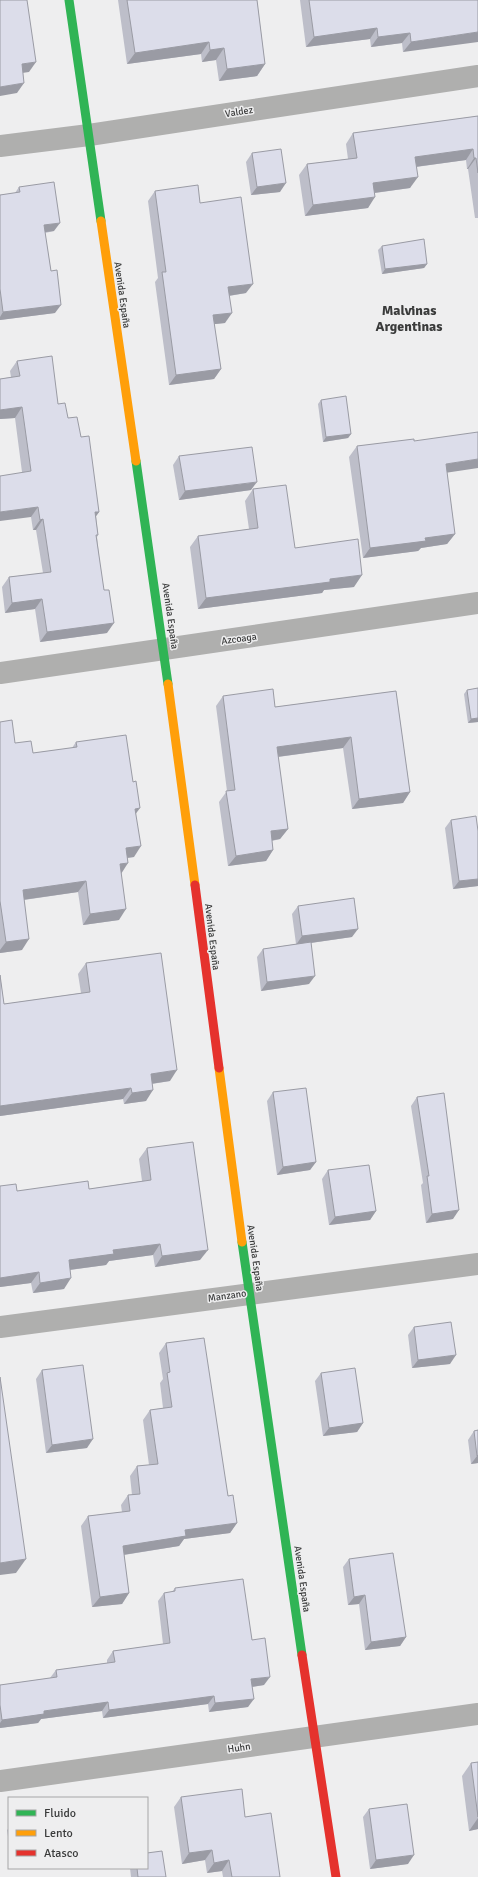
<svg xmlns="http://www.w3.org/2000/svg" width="478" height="1877" font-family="Signika,sans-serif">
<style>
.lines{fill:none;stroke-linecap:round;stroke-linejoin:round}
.street{stroke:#afafae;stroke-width:22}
.fast{stroke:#30b455;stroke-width:9}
.slow{stroke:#ff9f0a;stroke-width:9}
.jam{stroke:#e5322d;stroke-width:9}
.wall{fill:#bdbec9}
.shaded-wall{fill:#9a9ba4}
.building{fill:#dcddea;stroke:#9a9ba4}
.labels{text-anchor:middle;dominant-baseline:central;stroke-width:3;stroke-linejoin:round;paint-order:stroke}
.street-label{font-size:10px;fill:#3a3b3b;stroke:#eeeeef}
.district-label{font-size:14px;font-weight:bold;fill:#3a3b3b;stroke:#eeeeef}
</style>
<rect width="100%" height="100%" fill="#eeeeef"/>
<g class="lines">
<!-- street -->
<g class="street">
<polyline points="0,146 89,135 478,76"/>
<polyline points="0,673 478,603"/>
<polyline points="0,1327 478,1264"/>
<polyline points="0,1781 478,1714"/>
</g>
<!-- fast -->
<g class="fast">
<polyline points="69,0 101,221"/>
<polyline points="136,461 168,684"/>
<polyline points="242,1242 302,1655"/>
</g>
<!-- slow -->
<g class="slow">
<polyline points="101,221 136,461"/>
<polyline points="168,684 195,885"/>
<polyline points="219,1068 242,1242"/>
</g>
<!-- jam -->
<g class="jam">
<polyline points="195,885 219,1068"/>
<polyline points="302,1655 336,1877"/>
</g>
</g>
<!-- wall -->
<g class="wall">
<polygon points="118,0 257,0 265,64 257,76 219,81 216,60 202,62 201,54 127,64"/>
<polygon points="300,0 478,0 403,52 402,43 371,47 370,39 306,47"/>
<polygon points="478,116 478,218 475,218 468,169 467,169 466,160 416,167 410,188 375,193 368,208 305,216 299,175 307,164 348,159 346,144 353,133"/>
<polygon points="252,153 280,192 251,195 246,162"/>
<polygon points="19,187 54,231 45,233 51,271 55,313 0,320 0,195 15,193"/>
<polygon points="155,191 200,203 246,293 229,296 225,323 214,324 221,369 214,379 169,385 155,282 158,278 148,201"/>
<polygon points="382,246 427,264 424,268 382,274 378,250"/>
<polygon points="17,361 58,404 81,437 99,512 96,516 98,535 97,537 107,633 40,642 35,609 5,613 2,587 9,577 43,573 36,530 33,530 31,517 22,472 15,418 0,419 0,379 11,377 10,371"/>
<polygon points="321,400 351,434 348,438 323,442 318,404"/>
<polygon points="414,441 447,473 455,534 447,544 421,548 418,551 363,558 349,457 357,446"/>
<polygon points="179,456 251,490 179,500 173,465"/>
<polygon points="253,489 295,548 354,587 324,590 322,593 198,609 190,547 198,536 249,529 245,501"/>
<polygon points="478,688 478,722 468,723 464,694 467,690"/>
<polygon points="396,691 410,792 403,803 352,809 343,748 278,757 288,829 280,839 272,841 273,850 266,861 228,866 219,802 227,791 216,706 223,696 275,707"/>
<polygon points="0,722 15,743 33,753 72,748 76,742 136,813 134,857 127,858 121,873 119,920 83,925 78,892 24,900 22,950 0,953"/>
<polygon points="451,820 478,886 453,889 445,828"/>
<polygon points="298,906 352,937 311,943 309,984 261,991 257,957 263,949 296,944 292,914"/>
<polygon points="86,963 170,1081 152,1084 146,1101 124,1104 123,1099 0,1116 0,975 4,1004 81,993 78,974"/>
<polygon points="273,1092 316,1162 310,1170 277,1175 267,1101"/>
<polygon points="417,1097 453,1219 426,1223 421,1185 423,1183 411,1106"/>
<polygon points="147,1148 200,1260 155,1267 153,1255 109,1261 106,1265 70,1270 64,1289 33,1293 31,1283 0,1287 0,1186 17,1191 89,1189 142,1181 139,1159"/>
<polygon points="328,1170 376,1211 370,1220 329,1225 322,1179"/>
<polygon points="414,1327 450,1364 412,1368 408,1335"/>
<polygon points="166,1343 228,1496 237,1523 230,1533 184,1539 179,1546 124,1555 129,1593 122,1604 92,1607 81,1526 88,1516 122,1512 121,1505 128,1495 132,1495 130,1476 137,1466 149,1465 143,1420 150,1410 163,1408 160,1383 163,1379 159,1353"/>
<polygon points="42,1370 87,1448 46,1453 36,1379"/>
<polygon points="321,1373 363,1423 357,1432 323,1436 315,1381"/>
<polygon points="478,1430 478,1463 471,1464 468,1440 474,1431"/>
<polygon points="349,1559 406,1637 400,1646 365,1650 359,1604 348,1605 343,1567"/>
<polygon points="175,1588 252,1640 264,1685 252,1687 248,1707 209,1712 208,1704 103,1718 102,1711 41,1719 38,1723 0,1728 0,1685 50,1678 56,1670 107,1663 107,1660 113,1651 163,1644 158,1601 164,1593 172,1592"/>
<polygon points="478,1762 478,1829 469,1831 462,1776 471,1763"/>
<polygon points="181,1797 245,1817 280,1877 223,1877 222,1871 207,1873 205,1860 182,1864 174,1807"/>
<polygon points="369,1809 408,1864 370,1869 363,1817"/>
<polygon points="9,1828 9,1843 7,1830"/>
<polygon points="130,1868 147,1868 166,1877 131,1877"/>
</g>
<!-- shaded-wall -->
<g class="shaded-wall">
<polygon points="377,28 370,39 306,47 314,37"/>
<polygon points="478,32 478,42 403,52 411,42"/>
<polygon points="410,33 402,43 371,47 378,37"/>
<polygon points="209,42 201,54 127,64 135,53"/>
<polygon points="224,48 216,60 202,62 210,50"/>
<polygon points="36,62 29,72 15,74 22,64"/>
<polygon points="265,64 257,76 219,81 227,69"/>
<polygon points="24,83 17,93 0,96 0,87"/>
<polygon points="473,149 466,160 407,168 415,157"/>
<polygon points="474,158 476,158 468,169 467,169"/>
<polygon points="418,177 410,188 366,194 373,183"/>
<polygon points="286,183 280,192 251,195 257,187"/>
<polygon points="375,197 368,208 305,216 313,205"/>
<polygon points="60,223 54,231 38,233 44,225"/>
<polygon points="427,264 424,268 382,274 385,269"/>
<polygon points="253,284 246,293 221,297 228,287"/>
<polygon points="61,305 55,313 0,320 0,317 3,312"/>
<polygon points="232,313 225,323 206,325 213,315"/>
<polygon points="221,369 214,379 169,385 176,375"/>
<polygon points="22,407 15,418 0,419 0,410"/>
<polygon points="351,434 348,438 323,442 326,437"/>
<polygon points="478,459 478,468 438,474 446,464"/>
<polygon points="257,482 251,490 179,500 185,491"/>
<polygon points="38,507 31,517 0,521 0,512"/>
<polygon points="95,512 99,512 92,522"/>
<polygon points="43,519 36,530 33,530 40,520"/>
<polygon points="455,534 447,544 421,548 418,551 363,558 370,548 425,538"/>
<polygon points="362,575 354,587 324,590 322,593 198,609 206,598 330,579"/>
<polygon points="42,599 35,609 5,613 12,603"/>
<polygon points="114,623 107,633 40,642 47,632"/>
<polygon points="478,718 478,722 468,723 471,719"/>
<polygon points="351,737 343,748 269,758 277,747"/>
<polygon points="410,792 403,803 352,809 359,799"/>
<polygon points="140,808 132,819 135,809"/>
<polygon points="288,829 280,839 263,842 271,831"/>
<polygon points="141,846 134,857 118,859 126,848"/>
<polygon points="273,850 266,861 228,866 236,856"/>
<polygon points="128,863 121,874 120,864"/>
<polygon points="478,879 478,886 453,889 459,881"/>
<polygon points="86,881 78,892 15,901 23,890"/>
<polygon points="126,909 119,920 83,925 90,914"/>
<polygon points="358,929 352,937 296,945 302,936"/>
<polygon points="29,939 22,950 0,953 0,950 6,942"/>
<polygon points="315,976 309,984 261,991 267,982"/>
<polygon points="177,1070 170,1081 143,1085 151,1074"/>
<polygon points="131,1088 123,1099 0,1116 0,1106"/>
<polygon points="153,1090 146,1101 124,1104 132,1093"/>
<polygon points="316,1162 310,1170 277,1175 283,1167"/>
<polygon points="459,1210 453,1219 426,1223 432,1214"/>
<polygon points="376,1211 370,1220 329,1225 335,1217"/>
<polygon points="160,1244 153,1255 109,1261 106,1265 61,1271 69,1260 113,1250"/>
<polygon points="208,1250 200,1260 155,1267 162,1256"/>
<polygon points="39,1272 31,1283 0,1287 0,1278"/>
<polygon points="71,1278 64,1289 33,1293 40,1283"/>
<polygon points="456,1355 450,1364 412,1368 418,1360"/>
<polygon points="363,1423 357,1432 323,1436 329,1428"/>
<polygon points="93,1439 87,1448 46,1453 52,1445"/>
<polygon points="478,1455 478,1463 471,1464 477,1456"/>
<polygon points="237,1523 230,1533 184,1539 179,1546 116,1556 123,1546 185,1530"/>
<polygon points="26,1559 16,1573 0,1575 0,1563"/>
<polygon points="129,1593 122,1604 92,1607 100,1597"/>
<polygon points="365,1595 359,1604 348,1605 354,1597"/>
<polygon points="406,1637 400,1646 365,1650 371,1642"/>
<polygon points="270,1677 264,1685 245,1688 251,1679"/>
<polygon points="214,1696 208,1704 103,1718 109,1710"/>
<polygon points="254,1699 248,1707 209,1712 215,1703"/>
<polygon points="108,1702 102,1711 41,1719 38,1723 0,1728 0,1723 2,1720 44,1711"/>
<polygon points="478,1818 478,1829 469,1831"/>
<polygon points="212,1850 205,1860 182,1864 189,1853"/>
<polygon points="414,1855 408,1864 370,1869 376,1860"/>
<polygon points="229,1860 222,1871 207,1873 214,1863"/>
</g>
<!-- building -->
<g class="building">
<polygon points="0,0 27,0 36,62 22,64 24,83 0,87"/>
<polygon points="127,0 257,0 265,64 227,69 224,48 210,50 209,42 135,53"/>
<polygon points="309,0 478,0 478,32 411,42 410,33 378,37 377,28 314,37"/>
<polygon points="478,116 478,173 476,158 474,158 473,149 415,157 418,177 373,183 375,197 313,205 307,164 357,158 353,133"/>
<polygon points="281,149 286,183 257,187 252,153"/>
<polygon points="54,182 60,223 44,225 51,271 57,270 61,305 3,312 0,289 0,195 20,192 19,187"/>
<polygon points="198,185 200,203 241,197 253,284 228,287 232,313 213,315 221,369 176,375 162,272 166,272 155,191"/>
<polygon points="424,239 427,264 385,269 382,246"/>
<polygon points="52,356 58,404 65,403 68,418 77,417 81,437 89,436 99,512 95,512 98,535 96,535 104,590 109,590 114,623 47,632 42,599 12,603 9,577 51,572 43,519 40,520 38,507 0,512 0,476 31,471 22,407 0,410 0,379 20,376 17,361"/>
<polygon points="346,396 351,434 326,437 321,400"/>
<polygon points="478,432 478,459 446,464 455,534 425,538 426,541 370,548 357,446 414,439 414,441"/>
<polygon points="252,447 257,482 185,491 179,456"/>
<polygon points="286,485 295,548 358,539 362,575 330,579 330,582 206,598 198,536 258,528 253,489"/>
<polygon points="478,688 478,718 471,719 467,690"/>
<polygon points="273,689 275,707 396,691 410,792 359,799 351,737 277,747 288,829 271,831 273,850 236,856 226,791 235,790 223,696"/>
<polygon points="12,720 15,743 31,741 33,753 77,747 76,742 126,735 133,782 136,781 140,808 135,809 141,846 126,848 128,863 120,864 126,909 90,914 86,881 23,890 29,939 6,942 0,901 0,722"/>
<polygon points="476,816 478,831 478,879 459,881 451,820"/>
<polygon points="354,898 358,929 302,936 298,906"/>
<polygon points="311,942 315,976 267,982 263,949"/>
<polygon points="161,953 177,1070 151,1074 153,1090 132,1093 131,1088 0,1106 0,975 4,1004 90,992 86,963"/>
<polygon points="306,1088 316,1162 283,1167 273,1092"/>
<polygon points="444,1093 459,1210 432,1214 427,1176 429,1176 417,1097"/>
<polygon points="193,1142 208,1250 162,1256 160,1244 113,1250 114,1254 69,1260 71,1278 40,1283 39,1272 0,1278 0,1186 16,1184 17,1191 88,1181 89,1189 151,1180 147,1148"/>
<polygon points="369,1165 376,1211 335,1217 328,1170"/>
<polygon points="451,1322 456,1355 418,1360 414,1327"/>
<polygon points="204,1338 228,1496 233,1495 237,1523 185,1530 186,1536 123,1546 129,1593 100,1597 88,1516 130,1511 128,1495 140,1494 137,1466 158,1464 150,1410 172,1407 167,1373 170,1372 166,1343"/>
<polygon points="83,1365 93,1439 52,1445 42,1370"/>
<polygon points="355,1368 363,1423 329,1428 321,1373"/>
<polygon points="0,1377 26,1559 0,1563"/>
<polygon points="478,1430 478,1455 477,1456 474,1431"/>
<polygon points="393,1553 406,1637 371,1642 365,1595 354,1597 349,1559"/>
<polygon points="243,1579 252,1640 265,1638 270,1677 251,1679 254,1699 215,1703 214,1696 109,1710 108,1702 44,1711 44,1714 2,1720 0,1705 0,1685 57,1677 56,1670 115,1662 113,1651 170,1643 164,1593 175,1591 175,1588"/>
<polygon points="478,1762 478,1817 471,1763"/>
<polygon points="242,1789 245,1817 271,1813 280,1877 232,1877 229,1860 214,1863 212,1850 189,1853 181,1797"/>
<polygon points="407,1804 414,1855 376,1860 369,1809"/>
<polygon points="162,1851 166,1877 138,1877 137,1868 147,1868 147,1853"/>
</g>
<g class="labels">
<!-- street labels -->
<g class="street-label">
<text transform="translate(239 112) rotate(-9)">Valdez</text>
<text transform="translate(122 295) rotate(82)">Avenida España</text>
<text transform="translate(170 616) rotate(82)">Avenida España</text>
<text transform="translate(239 639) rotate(-8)">Azcoaga</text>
<text transform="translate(212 937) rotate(83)">Avenida España</text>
<text transform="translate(255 1258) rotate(82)">Avenida España</text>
<text transform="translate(227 1296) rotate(-8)">Manzano</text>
<text transform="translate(302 1579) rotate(82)">Avenida España</text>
<text transform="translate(239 1748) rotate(-8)">Huhn</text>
</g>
<!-- district labels -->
<g class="district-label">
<text x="409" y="310">Malvinas<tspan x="409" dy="16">Argentinas</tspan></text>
</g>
</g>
<!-- legend -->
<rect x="8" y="1797" width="140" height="72" fill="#eeeeef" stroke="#a6a6a7"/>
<rect x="16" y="1810" width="20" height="6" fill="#30b455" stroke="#a6a6a7"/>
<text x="44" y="1817" font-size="12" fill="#3a3b3b">Fluido</text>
<rect x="16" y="1830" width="20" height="6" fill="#ff9f0a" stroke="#a6a6a7"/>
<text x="44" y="1837" font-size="12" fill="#3a3b3b">Lento</text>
<rect x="16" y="1850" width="20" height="6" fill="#e5322d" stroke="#a6a6a7"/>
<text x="44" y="1857" font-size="12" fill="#3a3b3b">Atasco</text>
</svg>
